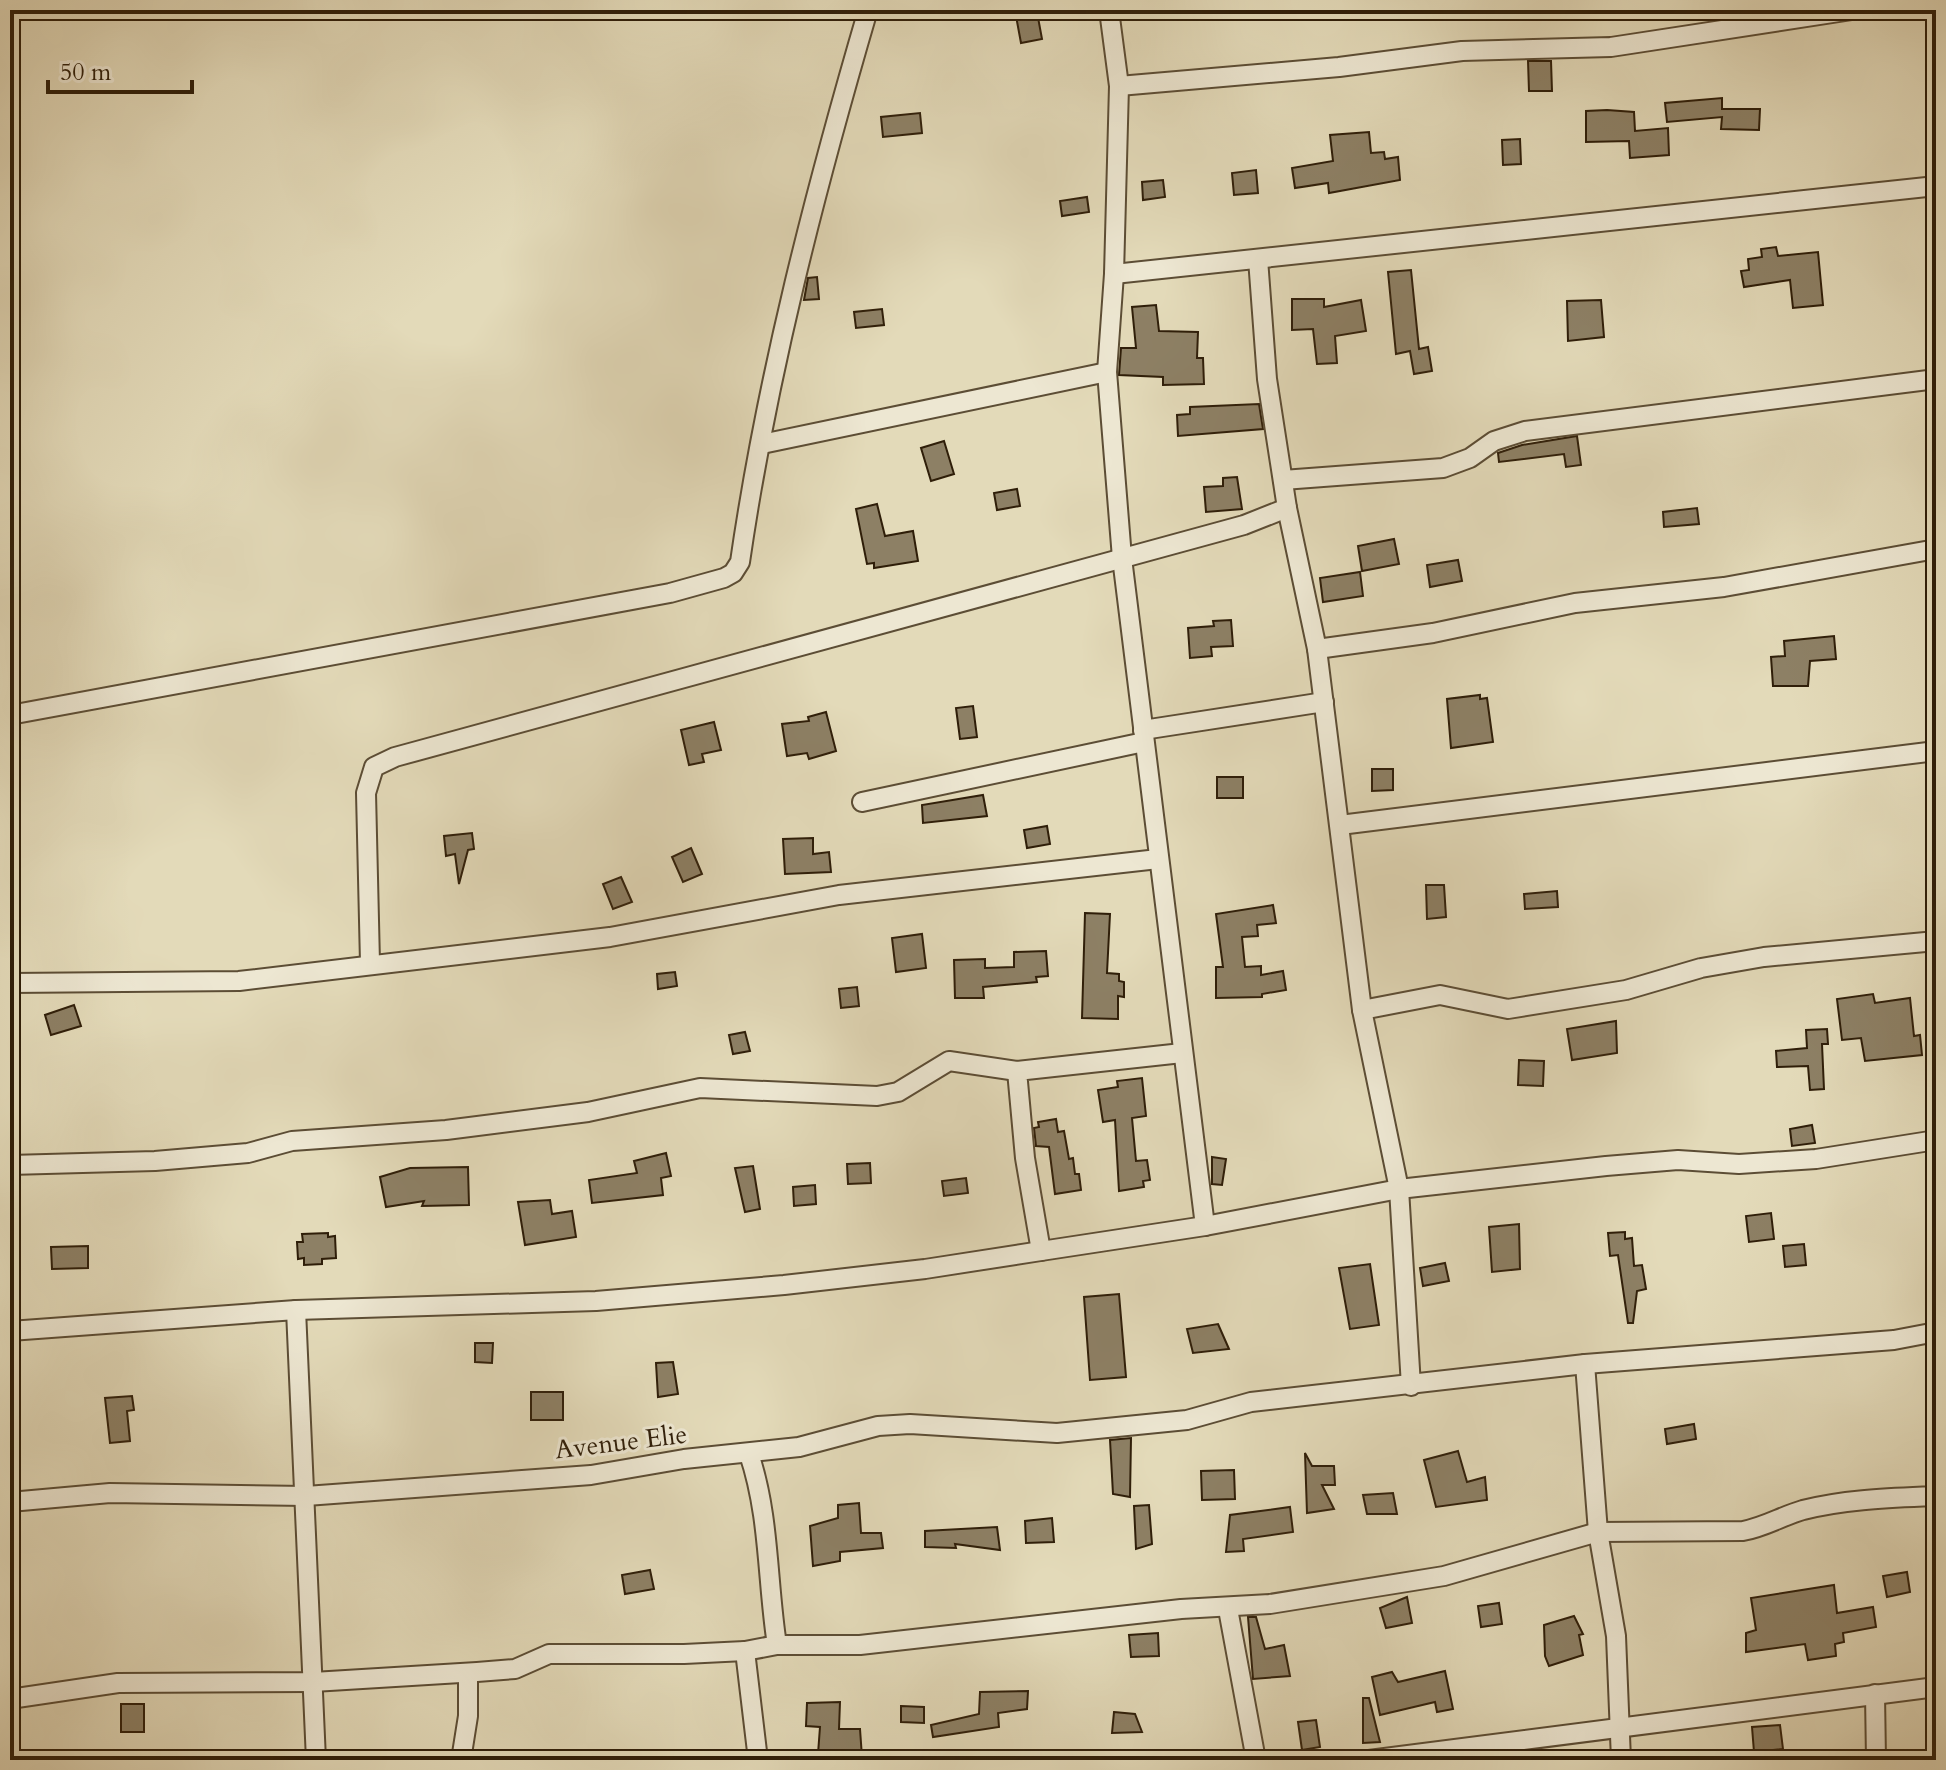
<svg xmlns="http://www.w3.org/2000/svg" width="1946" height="1770" font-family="Cardo,serif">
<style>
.building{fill:#8d8065;stroke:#2f1e09;stroke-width:2}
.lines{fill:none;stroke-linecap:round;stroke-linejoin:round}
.street-casing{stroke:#5c4d35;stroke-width:22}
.street{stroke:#ede7d2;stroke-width:18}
.labels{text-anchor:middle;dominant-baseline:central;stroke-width:6;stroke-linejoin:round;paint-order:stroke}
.street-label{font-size:26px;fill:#2f1e09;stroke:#ede7d2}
</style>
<rect width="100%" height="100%" fill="#e3dab9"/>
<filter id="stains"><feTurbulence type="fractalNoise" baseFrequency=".0025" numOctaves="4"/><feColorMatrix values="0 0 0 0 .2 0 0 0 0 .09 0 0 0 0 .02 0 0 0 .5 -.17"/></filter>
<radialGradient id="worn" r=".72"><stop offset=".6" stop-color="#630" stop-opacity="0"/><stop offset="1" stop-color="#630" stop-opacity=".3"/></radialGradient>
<!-- building -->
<g class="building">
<polygon points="1037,12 1042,39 1021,43 1016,16"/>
<polygon points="1528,61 1551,61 1552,91 1529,91"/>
<polygon points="1722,98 1722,109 1760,109 1759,130 1721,129 1722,117 1667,122 1665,103"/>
<polygon points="1607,110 1634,112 1635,131 1668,128 1669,155 1630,158 1629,141 1586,142 1586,111"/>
<polygon points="920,113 922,133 883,137 881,117"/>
<polygon points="1369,132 1371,153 1384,152 1385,159 1398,157 1400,180 1329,193 1328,183 1295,188 1292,168 1333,161 1330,135"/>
<polygon points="1520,139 1521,164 1503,165 1502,140"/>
<polygon points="1256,170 1258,193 1234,195 1232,173"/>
<polygon points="1163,180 1165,197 1143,200 1142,182"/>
<polygon points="1087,197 1089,212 1062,216 1060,201"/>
<polygon points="1776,247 1778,256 1818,252 1823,305 1793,308 1790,280 1744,287 1741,271 1749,270 1748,259 1762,257 1761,249"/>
<polygon points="1411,270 1419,349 1428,347 1432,371 1414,374 1410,351 1396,354 1388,272"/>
<polygon points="817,277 819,299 804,300 808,278"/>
<polygon points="1292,299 1324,299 1324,307 1361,300 1366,331 1335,336 1337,363 1317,364 1313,329 1292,330"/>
<polygon points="1601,300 1604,337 1568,341 1567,301"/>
<polygon points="1156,305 1159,331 1198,332 1197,358 1203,358 1204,384 1163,385 1163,377 1119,375 1121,348 1136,348 1132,307"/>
<polygon points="882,309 884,325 856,328 854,312"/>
<polygon points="1259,404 1263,429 1178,436 1177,415 1190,414 1190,407"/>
<polygon points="1577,436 1581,465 1566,467 1564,454 1499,462 1498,453 1522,445"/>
<polygon points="944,441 954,474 931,481 921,448"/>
<polygon points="1237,477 1242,509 1206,512 1204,487 1223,486 1223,478"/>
<polygon points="1017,489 1020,506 997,510 994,493"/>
<polygon points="877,504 885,536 913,531 918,561 874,568 874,563 867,564 856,509"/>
<polygon points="1697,508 1699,524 1664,527 1663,512"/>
<polygon points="1394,539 1399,564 1362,571 1358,546"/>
<polygon points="1458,560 1462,581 1430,587 1427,565"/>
<polygon points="1360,572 1363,596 1323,602 1320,578"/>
<polygon points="1231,620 1233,646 1211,647 1212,656 1190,658 1188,628 1214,626 1213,621"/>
<polygon points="1834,636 1836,659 1810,661 1808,686 1773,686 1771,657 1785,656 1784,641"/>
<polygon points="1480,695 1480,699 1487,698 1493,742 1451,748 1447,699"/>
<polygon points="973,706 977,737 960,739 956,708"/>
<polygon points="826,712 836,751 809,759 807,753 787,756 782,724 809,721 808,717"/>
<polygon points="714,722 721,750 702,754 704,762 689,765 681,730"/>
<polygon points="1372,769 1393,769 1393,790 1372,791"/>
<rect x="1217" y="777" width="26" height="21"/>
<polygon points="983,795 987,816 923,823 922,805"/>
<polygon points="1047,826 1050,844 1027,848 1024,830"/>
<polygon points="472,833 474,849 468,850 459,884 455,854 446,856 444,836"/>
<polygon points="813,838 813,854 829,852 831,872 785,874 783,839"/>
<polygon points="691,848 702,874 683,882 672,857"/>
<polygon points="621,877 632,902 613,909 603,884"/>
<polygon points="1426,885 1444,885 1446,917 1427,919"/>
<polygon points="1557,891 1558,907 1525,909 1524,894"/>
<polygon points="1273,905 1276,923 1257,925 1258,936 1242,937 1245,967 1261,966 1261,975 1283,971 1286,990 1262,994 1262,997 1216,998 1216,967 1223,967 1216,914"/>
<polygon points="1085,913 1110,914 1107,973 1119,974 1119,981 1124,982 1124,997 1118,996 1118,1019 1082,1018"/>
<polygon points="922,934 926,968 896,972 892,938"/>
<polygon points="1046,951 1048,976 1036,977 1037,982 983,987 984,998 955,998 954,960 985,959 985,968 1014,967 1014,952"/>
<polygon points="675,972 677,986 658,989 657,974"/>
<polygon points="857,987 859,1006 841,1008 839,989"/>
<polygon points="1873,994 1875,1003 1910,998 1914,1036 1920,1035 1922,1055 1865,1061 1861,1038 1842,1040 1837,999"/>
<polygon points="74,1005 81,1026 51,1035 45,1015"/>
<polygon points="1616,1021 1617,1053 1572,1060 1567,1029"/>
<polygon points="1827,1029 1828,1044 1822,1044 1824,1089 1810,1090 1808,1066 1777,1067 1776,1051 1807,1048 1806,1030"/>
<polygon points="745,1032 750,1051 733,1054 729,1035"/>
<polygon points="1519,1060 1544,1061 1543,1086 1518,1085"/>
<polygon points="1142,1078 1146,1116 1132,1118 1136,1161 1147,1160 1150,1180 1143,1181 1144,1187 1119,1191 1115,1120 1103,1122 1098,1090 1118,1087 1117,1081"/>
<polygon points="1056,1119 1058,1132 1064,1131 1069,1159 1073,1158 1075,1174 1079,1174 1081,1190 1055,1194 1049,1147 1036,1146 1034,1128 1039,1127 1038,1122"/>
<polygon points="1812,1125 1815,1143 1792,1146 1790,1129"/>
<polygon points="666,1153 671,1176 661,1178 663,1195 592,1203 589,1180 637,1173 634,1161"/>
<polygon points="1212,1157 1226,1159 1222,1185 1212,1184"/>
<polygon points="870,1163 871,1183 848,1184 847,1164"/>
<polygon points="753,1166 760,1209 745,1212 735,1168"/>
<polygon points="468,1167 469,1205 422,1206 424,1201 386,1207 380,1177 410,1168"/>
<polygon points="966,1178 968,1193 944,1196 942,1181"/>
<polygon points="815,1185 816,1204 794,1206 793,1187"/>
<polygon points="550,1200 552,1214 572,1211 576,1237 525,1245 518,1202"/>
<polygon points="1771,1213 1774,1239 1749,1242 1746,1216"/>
<polygon points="1519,1224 1520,1269 1492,1272 1489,1227"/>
<polygon points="1625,1232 1625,1239 1632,1238 1634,1266 1642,1265 1646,1289 1637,1291 1633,1323 1628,1323 1618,1255 1610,1256 1608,1233"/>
<polygon points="328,1233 328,1237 335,1236 336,1258 322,1259 322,1264 304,1265 304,1258 298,1259 297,1242 303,1242 302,1234"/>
<polygon points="1804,1244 1806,1265 1785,1267 1783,1246"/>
<polygon points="88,1246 88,1268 52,1269 51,1247"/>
<polygon points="1445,1263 1449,1281 1423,1286 1420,1268"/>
<polygon points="1370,1264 1379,1325 1350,1329 1339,1268"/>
<polygon points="1119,1294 1126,1377 1090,1380 1084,1297"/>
<polygon points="1218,1324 1229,1349 1193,1353 1187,1329"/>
<polygon points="475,1343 493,1343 492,1363 475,1362"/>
<polygon points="673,1362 678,1394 658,1397 656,1363"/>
<rect x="531" y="1392" width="32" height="28"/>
<polygon points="132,1396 134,1410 127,1411 130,1441 110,1443 105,1398"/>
<polygon points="1694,1424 1696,1439 1667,1444 1665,1429"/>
<polygon points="1131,1438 1130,1497 1113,1494 1110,1440"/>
<polygon points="1458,1451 1467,1482 1485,1477 1487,1500 1436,1507 1424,1460"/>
<polygon points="1305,1453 1312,1466 1334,1466 1335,1485 1322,1485 1334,1509 1307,1513"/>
<polygon points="1234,1470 1235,1499 1202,1500 1201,1471"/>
<polygon points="1393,1493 1397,1514 1367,1514 1363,1495"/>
<polygon points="859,1503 861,1533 881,1533 883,1548 840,1552 840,1561 813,1566 810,1526 838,1518 838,1505"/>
<polygon points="1149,1505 1152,1544 1136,1549 1134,1506"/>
<polygon points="1290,1507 1293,1532 1243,1539 1244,1551 1226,1552 1230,1515"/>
<polygon points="1052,1518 1054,1542 1026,1543 1025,1521"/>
<polygon points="997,1527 1000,1550 955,1544 956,1548 925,1547 925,1531"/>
<polygon points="650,1570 654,1589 625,1594 622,1575"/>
<polygon points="1907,1572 1910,1592 1887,1597 1883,1576"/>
<polygon points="1834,1585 1837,1613 1873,1607 1876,1627 1843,1633 1844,1642 1835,1644 1836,1656 1808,1660 1805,1644 1746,1652 1746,1633 1756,1630 1751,1598"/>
<polygon points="1407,1597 1412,1623 1386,1628 1380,1608"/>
<polygon points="1499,1603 1502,1624 1481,1627 1478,1606"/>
<polygon points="1574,1616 1583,1634 1579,1635 1583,1655 1549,1666 1545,1656 1544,1625"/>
<polygon points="1248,1617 1256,1617 1265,1649 1284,1645 1290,1676 1253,1679"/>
<polygon points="1158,1633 1159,1656 1131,1657 1129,1635"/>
<polygon points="1445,1671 1453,1709 1437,1712 1435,1702 1380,1715 1372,1677 1392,1672 1398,1682"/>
<polygon points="1028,1691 1027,1709 998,1713 999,1727 933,1737 931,1725 979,1714 980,1692"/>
<polygon points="1363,1698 1369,1698 1380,1742 1363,1743"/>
<polygon points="840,1702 839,1729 860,1729 862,1757 847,1758 847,1753 818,1754 820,1727 806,1726 807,1703"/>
<rect x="121" y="1704" width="23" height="28"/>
<polygon points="901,1706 924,1707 924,1723 901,1722"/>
<polygon points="1114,1712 1135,1714 1142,1732 1112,1733"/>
<polygon points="1316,1720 1320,1747 1302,1750 1298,1722"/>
<polygon points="1780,1725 1783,1749 1754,1752 1752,1727"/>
</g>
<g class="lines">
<defs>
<g id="street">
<polyline points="1109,10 1119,86 1114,274 1107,372 1122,558 1205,1226"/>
<polyline points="1119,86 1339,67 1462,51 1611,47 1852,10"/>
<polyline points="1258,259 1267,379 1287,508 1317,649 1362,1010 1399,1189 1411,1386"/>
<polyline points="1114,274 1936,186"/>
<polyline points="762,444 1107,372"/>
<polyline points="1283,480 1443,468 1470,458 1494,441 1525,431 1936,379"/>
<polyline points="1317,649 1433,633 1575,603 1724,587 1936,549"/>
<path d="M10 715 670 593 724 578 733 573 740 562C767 376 815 191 868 10"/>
<polyline points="1143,730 1324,702"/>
<polyline points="862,802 1144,742"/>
<polyline points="1340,825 1936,751"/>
<polyline points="370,963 366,793 374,767 395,757 1244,525 1287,508"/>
<polyline points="10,983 239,981 610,937 839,895 1158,859"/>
<polyline points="1362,1010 1440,995 1508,1009 1626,990 1701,968 1764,957 1936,941"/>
<polyline points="1182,1053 1017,1071 1025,1158 1041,1251 1205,1226 1399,1189 1606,1166 1678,1160 1739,1164 1816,1159 1936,1140"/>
<polyline points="10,1165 155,1161 248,1153 292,1141 446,1130 588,1112 700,1088 877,1096 898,1092 949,1061 1017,1071"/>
<polyline points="296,1310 316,1760"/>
<polyline points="10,1331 296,1310 596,1301 784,1285 925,1269 1041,1251"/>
<polyline points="1585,1364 1598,1532 1616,1636 1621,1760"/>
<path d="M749 1454C770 1516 767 1582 777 1645"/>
<polyline points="10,1502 110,1493 306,1496 591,1475 684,1459 799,1447 878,1426 910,1424 1057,1433 1187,1420 1251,1402 1585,1364 1894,1340 1936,1332"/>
<polyline points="1228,1609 1256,1760"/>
<polyline points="745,1651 758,1760"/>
<polyline points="1875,1694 1876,1760"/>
<path d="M10 1699 118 1683 313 1682 477 1672 515 1669 549 1654H684L745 1651 777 1645H860L1181 1609 1270 1604 1444 1576 1598 1532 1743 1531C1765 1527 1782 1516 1803 1510 1846 1499 1892 1498 1936 1496"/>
<polyline points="461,1760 468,1716 468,1673"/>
<polyline points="1369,1760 1936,1687"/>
</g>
</defs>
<!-- street casing -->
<use href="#street" class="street-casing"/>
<!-- street -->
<use href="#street" class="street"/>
</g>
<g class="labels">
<!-- street labels -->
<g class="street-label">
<text transform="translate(621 1442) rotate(-7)">Avenue Elie</text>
</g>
</g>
<!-- margin -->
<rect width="1946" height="1770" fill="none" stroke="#e3dab9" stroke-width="40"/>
<rect x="12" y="12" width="1922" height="1746" fill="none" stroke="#2f1e09" stroke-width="4"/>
<rect x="20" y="20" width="1906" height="1730" fill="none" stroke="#2f1e09" stroke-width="2"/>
<!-- scale -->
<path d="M48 80v12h144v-12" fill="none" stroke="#2f1e09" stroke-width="4"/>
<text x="60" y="80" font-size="24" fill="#2f1e09" stroke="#ede7d2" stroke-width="6" paint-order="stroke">50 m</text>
<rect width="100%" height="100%" filter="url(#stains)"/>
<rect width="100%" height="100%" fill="url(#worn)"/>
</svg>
